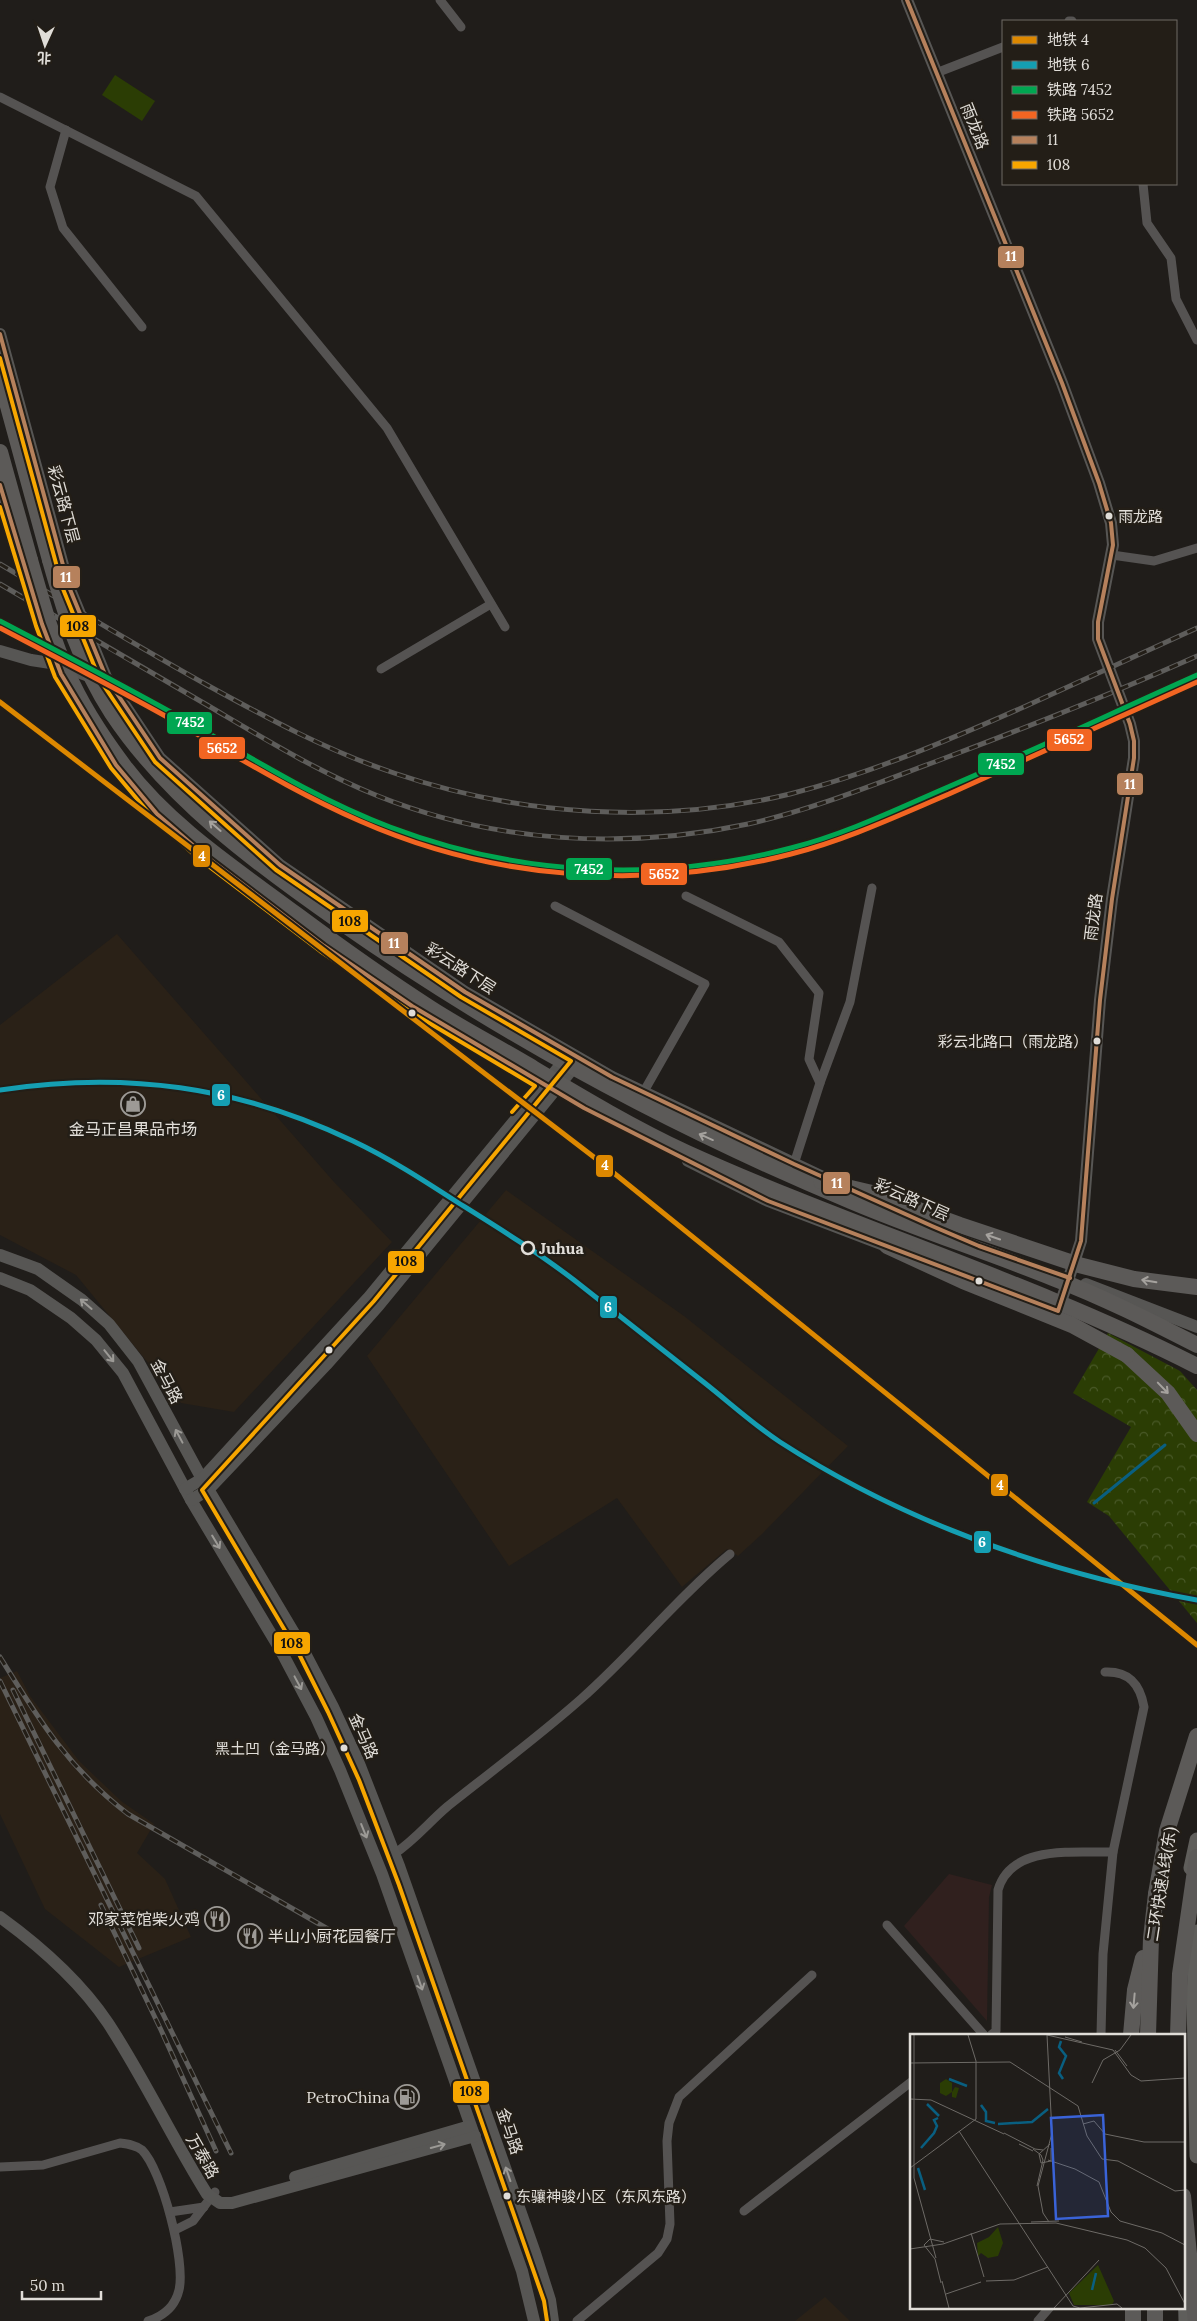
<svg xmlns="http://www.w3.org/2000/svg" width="1197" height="2321" font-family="Lora,'Noto Sans SC',serif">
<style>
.built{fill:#2a2117}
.industrial{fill:#30201e}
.grass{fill:#2b3d04}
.forest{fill:url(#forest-crowns)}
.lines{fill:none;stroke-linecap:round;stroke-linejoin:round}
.stream{stroke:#095f81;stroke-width:3}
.street{stroke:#555352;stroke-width:9}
.secondary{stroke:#575654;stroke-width:12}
.primary{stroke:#5f5e5b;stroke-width:15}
.highway{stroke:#5c5a58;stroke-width:16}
.rail-casing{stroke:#5e5d5b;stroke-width:5}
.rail{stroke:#231e17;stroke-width:3;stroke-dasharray:9;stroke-linecap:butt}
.highway-bridge{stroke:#5c5a58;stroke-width:16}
.bus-1-casing{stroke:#231e17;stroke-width:8}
.bus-2-casing{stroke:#231e17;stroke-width:8}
.bus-1{stroke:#b6815c;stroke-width:4}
.bus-2{stroke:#f7a600;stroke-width:4}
.rail-1-casing{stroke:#231e17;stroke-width:9}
.rail-2-casing{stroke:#231e17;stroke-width:9}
.rail-1{stroke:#00a651;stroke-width:5}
.rail-2{stroke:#f26522;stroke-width:5}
.metro-1-casing{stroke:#231e17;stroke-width:9}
.metro-2-casing{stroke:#231e17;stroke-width:9}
.metro-1{stroke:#d80;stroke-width:5}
.metro-2{stroke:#159eb2;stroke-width:5}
.oneway{stroke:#a5a29e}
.oneway2{stroke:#9c9a96}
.bus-dot{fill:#e0ddd8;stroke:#231e17;stroke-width:2}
.stop-dot{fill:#231e17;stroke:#e0ddd8;stroke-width:2.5}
.labels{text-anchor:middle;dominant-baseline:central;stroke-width:5;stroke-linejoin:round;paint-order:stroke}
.bus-label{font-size:15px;fill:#e0ddd8;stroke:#231e17;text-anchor:start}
.street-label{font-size:16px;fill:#e0ddd8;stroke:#231e17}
.poi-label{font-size:16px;fill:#e0ddd8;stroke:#231e17;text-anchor:end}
.stop-label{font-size:16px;font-weight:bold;fill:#e0ddd8;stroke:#231e17;text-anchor:start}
.inset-river{fill:none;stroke:#095f81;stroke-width:2.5}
.inset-road{fill:none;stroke:#6d6a66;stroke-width:1}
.view{fill:#3a63d8;fill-opacity:0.15;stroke:#3a63d8;stroke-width:2.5}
.inset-edge{fill:none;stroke:#e0ddd8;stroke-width:2.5}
.line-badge{stroke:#231e17;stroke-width:2}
.badge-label{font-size:14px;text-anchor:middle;font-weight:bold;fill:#fff}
.pale-badge-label{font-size:14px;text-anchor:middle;font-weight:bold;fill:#111}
</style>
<defs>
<pattern id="forest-crowns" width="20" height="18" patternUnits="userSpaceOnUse" patternTransform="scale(1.25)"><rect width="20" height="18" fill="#2b3d04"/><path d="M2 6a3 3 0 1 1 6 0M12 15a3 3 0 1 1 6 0" fill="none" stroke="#495928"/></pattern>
</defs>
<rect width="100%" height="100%" fill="#201d1a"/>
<!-- built -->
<g class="built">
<polygon points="117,934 334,1182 392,1242 234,1412 181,1403 76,1275 0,1235 0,1025"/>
<polygon points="506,1190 684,1316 848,1446 762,1534 738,1556 727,1549 682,1587 617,1498 509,1566 367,1356"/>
<polygon points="17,1671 30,1696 79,1761 121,1801 154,1824 137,1853 165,1879 191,1937 119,1967 45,1909 0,1814 0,1678"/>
<polygon points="825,2297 850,2321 795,2321"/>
</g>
<!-- industrial -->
<polygon class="industrial" points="949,1874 992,1885 989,1897 987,2021 904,1926"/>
<!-- grass -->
<polygon class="grass" points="115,75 155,101 142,121 102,95"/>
<!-- forest -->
<polygon class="forest" points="1108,1333 1180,1371 1197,1390 1197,1623 1109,1516 1087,1502 1131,1427 1073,1393"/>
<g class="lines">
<!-- stream -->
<polyline class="stream" points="1094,1503 1165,1445"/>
<!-- street -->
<g class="street">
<polyline points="440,0 461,27"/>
<polyline points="1069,21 1072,21"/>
<polyline points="936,73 1003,47"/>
<polyline points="0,97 196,196 387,428 505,627"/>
<polyline points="66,130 50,187 63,228 142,327"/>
<polyline points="1143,184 1147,223 1171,258 1176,299 1197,340"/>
<polyline points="1112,555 1154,561 1197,548"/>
<polyline points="381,669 491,604"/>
<polyline points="686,896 779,942 819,993 809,1059 820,1083 794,1164"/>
<polyline points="555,906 705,984 643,1093"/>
<polyline points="820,1083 850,1002 872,888"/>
<path d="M394 1854C415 1840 429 1822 448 1806 492 1771 538 1737 581 1699 633 1653 677 1598 730 1554"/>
<polyline points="887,1925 984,2035"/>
<path d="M991 2035 996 2031 998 1890C1011 1844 1075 1853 1113 1852"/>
<path d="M1101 2035 1103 1954 1113 1852 1144 1707C1140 1684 1129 1671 1105 1672"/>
<path d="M0 2167 43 2165 120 2143C128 2144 136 2145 142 2150 162 2170 186 2262 179 2290 175 2307 164 2316 148 2321"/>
<polyline points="744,2211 911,2082"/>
<polyline points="170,2212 204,2207"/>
<polyline points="175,2230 193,2221 215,2192"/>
<polyline points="577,2321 658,2253 667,2239 670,2224 667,2141 669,2123 679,2097 812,1975"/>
<polyline points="1038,2321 1050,2307"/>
</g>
<!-- secondary -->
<g class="secondary">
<polyline points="907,0 1062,383 1099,483 1111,523 1113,545 1098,622 1098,639 1130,724 1134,741 1134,758 1112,899 1100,1000 1081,1241 1058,1311"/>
<polyline points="0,334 69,587 106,677 160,758 280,865 465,992 612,1077 831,1181"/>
<polyline points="0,485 19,550"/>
<polyline points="0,651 31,660 57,664 96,679"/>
<polyline points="281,913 324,946 434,1020"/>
<polyline points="688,1161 768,1201 894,1249"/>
<polyline points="0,1255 38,1269 82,1300 109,1324 138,1361 202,1479 297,1638 333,1707 358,1761 399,1866 535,2253 550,2300 553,2321"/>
<polyline points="0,1278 30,1290 71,1318 96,1340 123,1373 191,1500 280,1649 316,1717 340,1770 382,1874 522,2271 534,2321"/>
<polyline points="1086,1284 1197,1327"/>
<polyline points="185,1489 202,1479 369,1297 568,1056"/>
<polyline points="191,1500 208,1490 326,1365 379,1305 579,1061"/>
<path d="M0 1917C40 1946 80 1981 108 2023 144 2078 172 2138 207 2194L220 2203H232L475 2136"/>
<polyline points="295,2177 470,2126"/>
</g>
<!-- primary -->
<g class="primary">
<polyline points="1191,1868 1197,1840"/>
<polyline points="1197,1932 1194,1997 1197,2156"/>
<polyline points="1185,2282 1186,2321"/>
</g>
<!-- highway -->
<g class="highway">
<polyline points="0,377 50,560"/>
<polyline points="0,452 30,560"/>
<polyline points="1127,1355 1168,1393 1197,1434"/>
<polyline points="1131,2035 1135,1990 1143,1958"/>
<polyline points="1148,2035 1151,1938 1156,1894"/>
<polyline points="1178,2035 1180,1974 1197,1857"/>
<polyline points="1183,2196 1196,2321"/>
<polyline points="1133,2307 1133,2321"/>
<polyline points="1155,2307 1155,2321"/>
</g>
<defs>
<g id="rail">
<path d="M0 564C69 605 137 646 207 685 267 718 328 751 394 773 519 816 661 825 790 794 872 773 949 740 1026 706 1083 680 1140 654 1197 628"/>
<path d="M0 584C69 625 138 665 207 705 263 738 318 772 378 796 495 843 626 850 748 824 816 809 880 782 945 758 1030 726 1114 693 1197 656"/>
<path d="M0 1657C39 1720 68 1768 128 1814L347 1940"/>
<polyline points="0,1681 231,2153"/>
<polyline points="13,1690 139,1948"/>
<polyline points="101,1905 161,2030 216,2151"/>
</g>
</defs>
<!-- rail casing -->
<use href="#rail" class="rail-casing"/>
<!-- rail -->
<use href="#rail" class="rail"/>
<!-- highway-bridge -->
<g class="highway-bridge">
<path d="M30 560C41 598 51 636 67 672 81 705 103 738 124 766 170 827 237 870 297 915 340 947 385 979 430 1008 461 1028 494 1045 526 1064 578 1095 631 1127 687 1153 855 1229 1032 1282 1197 1366"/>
<path d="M50 560C65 613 81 666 112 713 169 799 256 863 339 921 502 1035 668 1125 851 1201 917 1229 986 1251 1053 1278 1103 1297 1150 1321 1197 1345"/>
<polyline points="821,1181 872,1193 960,1225 1079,1265 1134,1279 1197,1287"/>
<polyline points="887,1246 963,1281 1072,1325 1127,1355"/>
<polyline points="1156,1894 1167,1831 1197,1736"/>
</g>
<defs>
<g id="bus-1">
<polyline points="0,334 69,587 106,677 160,758 280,865 465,992 612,1077 794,1164 932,1226 979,1246 1070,1278"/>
<polyline points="0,485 42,624 61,674 116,765 157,814 203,854 324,946 412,1006 584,1108 768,1201 1058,1311 1081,1241 1100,1000 1112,899 1134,758 1134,741 1130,724 1098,639 1098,622 1113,545 1111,523 1099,483 1062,383 907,0"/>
</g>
<g id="bus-2">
<polyline points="0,358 63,589 100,680 155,762 276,870 461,997 571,1061 374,1301 202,1490 300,1656 328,1712 359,1780 399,1885 544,2301 547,2321"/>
<polyline points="0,507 36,626 55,677 111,768 153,818 199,859 320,951 409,1011 535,1086 512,1112"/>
</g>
</defs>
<!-- bus-1 casing -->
<use href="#bus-1" class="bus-1-casing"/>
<!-- bus-2 casing -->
<use href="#bus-2" class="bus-2-casing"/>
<!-- bus-1 -->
<use href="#bus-1" class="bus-1"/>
<!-- bus-2 -->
<use href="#bus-2" class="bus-2"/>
<defs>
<path id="rail-1" d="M0 621C65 655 130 689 194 725 258 762 321 801 390 827 519 876 658 883 791 848 846 834 897 809 948 787 1032 751 1114 712 1197 675"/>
<path id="rail-2" d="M0 628C61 660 123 692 183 726 241 759 298 794 360 821 496 881 648 891 791 854 846 840 897 816 949 794 1032 757 1114 719 1197 682"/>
</defs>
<!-- rail-1 casing -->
<use href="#rail-1" class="rail-1-casing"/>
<!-- rail-2 casing -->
<use href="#rail-2" class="rail-2-casing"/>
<!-- rail-1 -->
<use href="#rail-1" class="rail-1"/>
<!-- rail-2 -->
<use href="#rail-2" class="rail-2"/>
<defs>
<polyline id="metro-1" points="0,702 599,1161 1197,1645"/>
<path id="metro-2" d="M0 1090C125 1071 238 1086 353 1141 389 1158 423 1180 457 1202 497 1227 536 1251 574 1280 618 1315 662 1349 706 1384 730 1403 754 1425 780 1442 907 1524 1049 1573 1197 1600"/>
</defs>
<!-- metro-1 casing -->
<use href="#metro-1" class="metro-1-casing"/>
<!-- metro-2 casing -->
<use href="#metro-2" class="metro-2-casing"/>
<!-- metro-1 -->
<use href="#metro-1" class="metro-1"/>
<!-- metro-2 -->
<use href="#metro-2" class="metro-2"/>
</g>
<!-- one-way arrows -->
<defs><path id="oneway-shaft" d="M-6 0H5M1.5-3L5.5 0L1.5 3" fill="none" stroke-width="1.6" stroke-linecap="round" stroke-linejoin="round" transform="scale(1.25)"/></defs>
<g class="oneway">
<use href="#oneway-shaft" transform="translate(215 826) rotate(-139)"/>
<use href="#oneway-shaft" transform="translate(706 1137) rotate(-156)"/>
<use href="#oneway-shaft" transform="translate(993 1237) rotate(-161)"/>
<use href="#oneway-shaft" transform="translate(1149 1281) rotate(-171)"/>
<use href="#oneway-shaft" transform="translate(1163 1388) rotate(46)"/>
<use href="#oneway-shaft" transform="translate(1134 2001) rotate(95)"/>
</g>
<g class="oneway2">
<use href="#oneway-shaft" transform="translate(86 1304) rotate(-139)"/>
<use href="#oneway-shaft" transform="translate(109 1356) rotate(51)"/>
<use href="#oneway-shaft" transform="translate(179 1436) rotate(-118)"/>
<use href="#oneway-shaft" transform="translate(216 1542) rotate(59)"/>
<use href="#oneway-shaft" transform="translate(298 1683) rotate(62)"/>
<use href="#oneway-shaft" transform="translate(364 1831) rotate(68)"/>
<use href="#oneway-shaft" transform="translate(420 1983) rotate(71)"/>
<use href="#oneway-shaft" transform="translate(438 2146) rotate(-15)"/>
<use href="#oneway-shaft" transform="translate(508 2174) rotate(-109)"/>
</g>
<!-- icons -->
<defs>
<symbol id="shop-ring" viewBox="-11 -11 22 22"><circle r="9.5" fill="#231e17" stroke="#9d9a96" stroke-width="1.5"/><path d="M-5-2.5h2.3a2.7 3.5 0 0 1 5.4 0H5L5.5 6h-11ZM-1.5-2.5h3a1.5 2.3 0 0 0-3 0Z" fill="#9d9a96"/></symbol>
<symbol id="restaurant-ring" viewBox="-11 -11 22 22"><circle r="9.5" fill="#231e17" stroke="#9d9a96" stroke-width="1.5"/><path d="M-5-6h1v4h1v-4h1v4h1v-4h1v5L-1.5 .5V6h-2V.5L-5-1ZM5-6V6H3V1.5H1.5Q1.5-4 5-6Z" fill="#9d9a96"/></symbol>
<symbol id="fuel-ring" viewBox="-11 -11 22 22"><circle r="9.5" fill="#231e17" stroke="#9d9a96" stroke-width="1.5"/><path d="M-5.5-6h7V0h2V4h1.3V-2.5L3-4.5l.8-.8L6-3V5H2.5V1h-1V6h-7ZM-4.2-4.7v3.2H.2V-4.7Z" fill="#9d9a96"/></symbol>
</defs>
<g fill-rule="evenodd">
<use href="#shop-ring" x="119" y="1090" width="28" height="28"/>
<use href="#restaurant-ring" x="203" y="1905" width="28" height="28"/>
<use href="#restaurant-ring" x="236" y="1922" width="28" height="28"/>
<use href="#fuel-ring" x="393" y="2083" width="28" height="28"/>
</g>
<!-- markers -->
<g class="bus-dot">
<circle cx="1109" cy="516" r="4.5"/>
<circle cx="412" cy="1013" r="4.5"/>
<circle cx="1097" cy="1041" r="4.5"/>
<circle cx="979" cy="1281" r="4.5"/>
<circle cx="329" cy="1350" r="4.5"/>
<circle cx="344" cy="1748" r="4.5"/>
<circle cx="507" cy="2196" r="4.5"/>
</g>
<circle class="stop-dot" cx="528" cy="1248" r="6"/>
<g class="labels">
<!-- bus labels -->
<g class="bus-label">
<text x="1118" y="516">雨龙路</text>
<text x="1088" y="1041" text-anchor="end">彩云北路口（雨龙路）</text>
<text x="335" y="1748" text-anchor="end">黑土凹（金马路）</text>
<text x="516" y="2196">东骧神骏小区（东风东路）</text>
</g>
<!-- street labels -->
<g class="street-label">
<text transform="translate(975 126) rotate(68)">雨龙路</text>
<text transform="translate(64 504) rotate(75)">彩云路下层</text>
<text transform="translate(1093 917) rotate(-83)">雨龙路</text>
<text transform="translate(461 968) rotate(33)">彩云路下层</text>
<text transform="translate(912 1199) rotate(24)">彩云路下层</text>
<text transform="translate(167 1381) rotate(62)">金马路</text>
<text transform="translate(364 1736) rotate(66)">金马路</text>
<text transform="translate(1161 1884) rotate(-81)">二环快速A线(东)</text>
<text transform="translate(510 2131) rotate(71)">金马路</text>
<text transform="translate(203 2156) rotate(60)">万泰路</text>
</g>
<!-- poi labels -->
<g class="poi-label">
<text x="133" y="1129" text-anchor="middle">金马正昌果品市场</text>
<text x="200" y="1919">邓家菜馆柴火鸡</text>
<text x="268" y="1936" text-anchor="start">半山小厨花园餐厅</text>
<text x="390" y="2097">PetroChina</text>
</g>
<!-- stop labels -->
<g class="stop-label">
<text x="539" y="1248">Juhua</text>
</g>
</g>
<!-- overview -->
<g transform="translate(910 2034)">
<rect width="275" height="275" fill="#201d1a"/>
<path d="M36 45 42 49V58L45 53 49 54 46 64 42 63V58L36 62 30 59V49Z" fill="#2b3d04"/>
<path d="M88 193 93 209 88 222 78 224 71 219 68 222 67 209 79 203ZM188 231 204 267 202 271H164L159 259Z" fill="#2b3d04"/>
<path class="inset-river" d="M151 7 149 13 156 22 149 39 153 45M39 45 57 52M17 70 29 82M71 71 76 78V87L85 89M88 90 122 88 138 75M11 114 24 99 27 92 24 86 28 84M8 134 15 156M182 256 186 239"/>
<path class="inset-road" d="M4 1V144L26 224M58 1 66 27V85M137 1 142 99 128 152 133 179 139 188M137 1 203 16 221 41 231 47 275 44M155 3 172 8M205 16 217 32M0 29 100 28 168 72 177 102 192 125 208 127 265 157 275 156M182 49 193 26 210 16 221 1M0 65 21 66 94 100M173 90 184 87 195 100 234 108H275M49 97 163 272 170 274 207 270 212 274M94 99 125 115 133 116M109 110 123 117M140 110 129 120 131 129 141 127V114M123 115 131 121 133 126 127 152M138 126 165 135 189 148 201 178 210 187 252 199 275 211M0 134 66 85M121 188 149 187M61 199 74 243M0 215 33 210 90 190 146 189 217 206 235 214 256 234 275 270M32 247 39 274M76 247 104 246 138 233M31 249 25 225 14 211 20 205 34 208M36 260 71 248M144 274 189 226"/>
<path class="view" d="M193 81 198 182 146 185 141 84Z"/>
<rect width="275" height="275" class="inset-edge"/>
</g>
<g class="line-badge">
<rect x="997" y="245" width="28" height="24" rx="5" fill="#b6815c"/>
<rect x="52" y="565" width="29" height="24" rx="5" fill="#b6815c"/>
<rect x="59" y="614" width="38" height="24" rx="5" fill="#f7a600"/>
<rect x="166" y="711" width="47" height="24" rx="5" fill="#00a651"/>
<rect x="1046" y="728" width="47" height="24" rx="5" fill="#f26522"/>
<rect x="198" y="736" width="48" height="24" rx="5" fill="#f26522"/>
<rect x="977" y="752" width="48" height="24" rx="5" fill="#00a651"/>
<rect x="1116" y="772" width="28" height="24" rx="5" fill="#b6815c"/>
<rect x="192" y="844" width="19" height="24" rx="5" fill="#d80"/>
<rect x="565" y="857" width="48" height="24" rx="5" fill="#00a651"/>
<rect x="640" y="862" width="48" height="24" rx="5" fill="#f26522"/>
<rect x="331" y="909" width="38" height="24" rx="5" fill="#f7a600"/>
<rect x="380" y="931" width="29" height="24" rx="5" fill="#b6815c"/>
<rect x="211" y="1083" width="20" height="24" rx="5" fill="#159eb2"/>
<rect x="595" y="1154" width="19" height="24" rx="5" fill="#d80"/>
<rect x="822" y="1171" width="29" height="24" rx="5" fill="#b6815c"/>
<rect x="387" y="1250" width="38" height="24" rx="5" fill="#f7a600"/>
<rect x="599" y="1295" width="19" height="24" rx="5" fill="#159eb2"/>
<rect x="990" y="1473" width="19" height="24" rx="5" fill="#d80"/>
<rect x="973" y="1530" width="19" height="24" rx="5" fill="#159eb2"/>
<rect x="273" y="1631" width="38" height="24" rx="5" fill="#f7a600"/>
<rect x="452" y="2080" width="38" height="24" rx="5" fill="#f7a600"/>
</g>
<g class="badge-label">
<text x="1011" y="261">11</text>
<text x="66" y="582">11</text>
<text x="190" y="727">7452</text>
<text x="1069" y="744">5652</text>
<text x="222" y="753">5652</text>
<text x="1001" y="769">7452</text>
<text x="1130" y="789">11</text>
<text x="202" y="861">4</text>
<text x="589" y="874">7452</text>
<text x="664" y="879">5652</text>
<text x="394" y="948">11</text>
<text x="221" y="1100">6</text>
<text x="605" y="1170">4</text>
<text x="837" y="1188">11</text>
<text x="608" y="1312">6</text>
<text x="1000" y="1490">4</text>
<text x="982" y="1547">6</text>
</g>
<g class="pale-badge-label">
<text x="78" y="631">108</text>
<text x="350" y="926">108</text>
<text x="406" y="1266">108</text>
<text x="292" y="1648">108</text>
<text x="471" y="2096">108</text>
</g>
<!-- legend -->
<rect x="1002" y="20" width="175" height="165" fill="#231e17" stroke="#6f6a64"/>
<rect x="1012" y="36" width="25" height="8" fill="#dd8800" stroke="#6f6a64"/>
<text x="1047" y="45" font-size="15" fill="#e0ddd8">地铁 4</text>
<rect x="1012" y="61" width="25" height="8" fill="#159eb2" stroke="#6f6a64"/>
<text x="1047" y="70" font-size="15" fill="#e0ddd8">地铁 6</text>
<rect x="1012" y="86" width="25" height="8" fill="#00a651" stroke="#6f6a64"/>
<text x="1047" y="95" font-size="15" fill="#e0ddd8">铁路 7452</text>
<rect x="1012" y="111" width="25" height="8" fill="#f26522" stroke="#6f6a64"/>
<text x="1047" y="120" font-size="15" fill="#e0ddd8">铁路 5652</text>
<rect x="1012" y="136" width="25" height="8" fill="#b6815c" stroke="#6f6a64"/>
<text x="1047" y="145" font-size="15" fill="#e0ddd8">11</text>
<rect x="1012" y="161" width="25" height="8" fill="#f7a600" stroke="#6f6a64"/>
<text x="1047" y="170" font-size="15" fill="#e0ddd8">108</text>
<!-- north arrow -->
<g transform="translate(45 45) rotate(183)" stroke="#231e17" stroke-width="4" paint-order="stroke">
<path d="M0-4L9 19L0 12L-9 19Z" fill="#e0ddd8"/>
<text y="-8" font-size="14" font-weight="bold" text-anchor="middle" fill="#e0ddd8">北</text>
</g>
<!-- scale -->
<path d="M22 2291v8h79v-8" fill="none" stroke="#e0ddd8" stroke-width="2.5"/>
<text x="30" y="2291" font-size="15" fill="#e0ddd8" stroke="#231e17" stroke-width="4" paint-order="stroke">50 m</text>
</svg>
